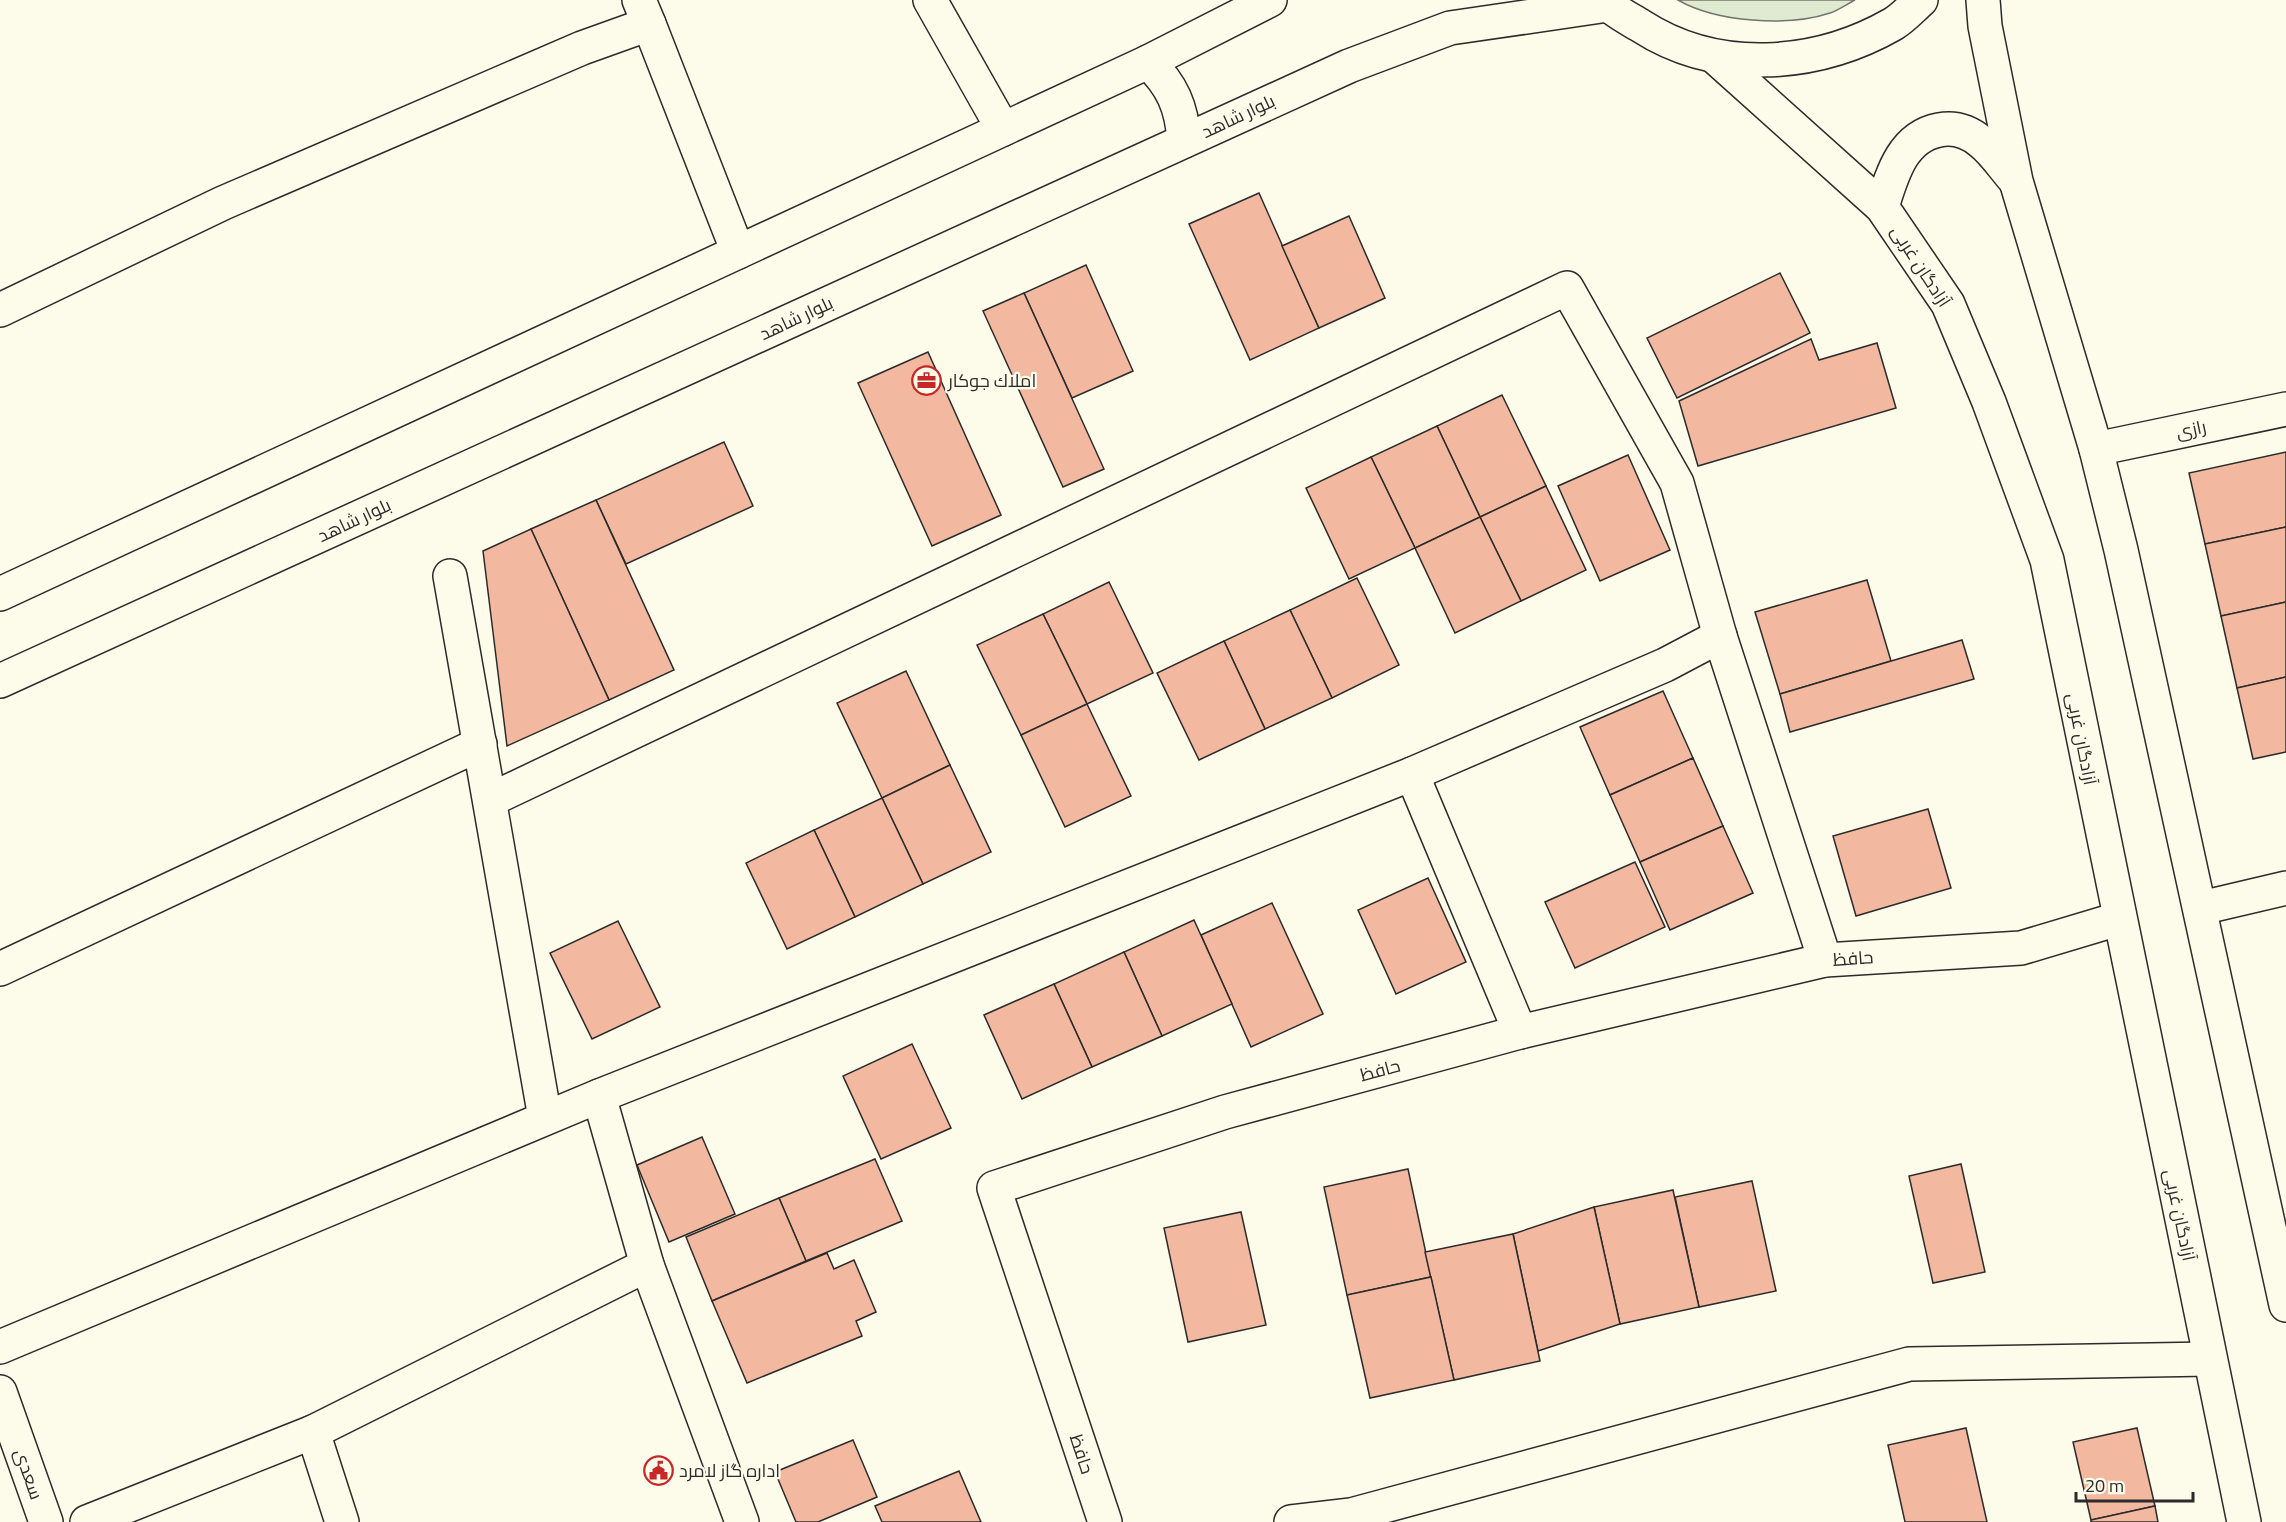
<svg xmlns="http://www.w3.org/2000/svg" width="2286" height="1522" font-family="'Titillium Web',Cairo,sans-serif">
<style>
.park{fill:#deebd1;stroke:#74746e;stroke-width:1.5}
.building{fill:#f2b8a0;stroke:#2b2b2b;stroke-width:1.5}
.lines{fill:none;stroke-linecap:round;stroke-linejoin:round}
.minor-casing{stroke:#2b2b2b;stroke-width:36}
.major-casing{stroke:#2b2b2b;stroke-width:36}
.minor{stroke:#fdfbea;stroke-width:33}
.major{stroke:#fdfbea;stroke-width:33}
.labels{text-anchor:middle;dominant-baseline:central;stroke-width:4.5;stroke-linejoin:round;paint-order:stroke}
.street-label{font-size:18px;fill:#2b2b2b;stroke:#fdfbea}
.poi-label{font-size:18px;fill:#2b2b2b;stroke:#fdfbea;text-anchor:start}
</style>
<rect width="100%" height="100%" fill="#fdfbea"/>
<!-- park -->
<path class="park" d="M1678 0H1855C1847 4 1839 10 1830 13 1788 27 1716 22 1678 0Z"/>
<!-- building -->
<g class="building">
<polygon points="1259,193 1319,328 1250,360 1189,224"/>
<polygon points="1349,216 1385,298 1319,328 1282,246"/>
<polygon points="1086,265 1133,371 1072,398 1024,293"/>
<polygon points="1780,273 1810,333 1677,398 1647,338"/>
<polygon points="1024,293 1104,469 1063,487 983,311"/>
<polygon points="1811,339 1819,360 1877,343 1896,408 1698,466 1679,401"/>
<polygon points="928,352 1001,515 932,546 858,383"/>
<polygon points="1502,395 1546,486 1480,517 1437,426"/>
<polygon points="1437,426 1480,517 1415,548 1371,457"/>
<polygon points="724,442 753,506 626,564 596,500"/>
<polygon points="2286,452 2286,527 2205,544 2189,473"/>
<polygon points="1628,455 1670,550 1600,581 1558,486"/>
<polygon points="1371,457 1415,548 1349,579 1306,488"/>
<polygon points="1546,486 1586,570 1521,601 1480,517"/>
<polygon points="596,500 674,670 609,700 531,529"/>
<polygon points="1480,517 1521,601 1455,633 1415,548"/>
<polygon points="2286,527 2286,602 2221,616 2205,544"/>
<polygon points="531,529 609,700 507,746 483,551"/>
<polygon points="1357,578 1399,665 1332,698 1290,610"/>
<polygon points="1867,580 1891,661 1780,694 1755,612"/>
<polygon points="1109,582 1153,673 1087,704 1043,614"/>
<polygon points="2286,602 2286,677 2237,688 2221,616"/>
<polygon points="1290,610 1332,698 1265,729 1224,641"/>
<polygon points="1043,614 1087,704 1021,735 977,645"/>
<polygon points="1962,640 1974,679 1790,732 1780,694"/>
<polygon points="1224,641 1265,729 1199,760 1157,673"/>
<polygon points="906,671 950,765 882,798 837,703"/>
<polygon points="2286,677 2286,752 2253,759 2237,688"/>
<polygon points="1663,691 1693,758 1610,795 1580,727"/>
<polygon points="1087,704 1131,796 1065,827 1021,735"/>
<polygon points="1693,758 1723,826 1640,862 1610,795"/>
<polygon points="950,765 991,852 923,884 882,798"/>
<polygon points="882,798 923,884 855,917 814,830"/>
<polygon points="1928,809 1951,888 1856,916 1833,836"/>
<polygon points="1723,826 1753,893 1670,930 1640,862"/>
<polygon points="814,830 855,917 787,949 746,863"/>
<polygon points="1635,862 1665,927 1575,968 1545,902"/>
<polygon points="1428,878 1466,962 1396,994 1358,910"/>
<polygon points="1272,903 1323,1014 1251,1047 1201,935"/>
<polygon points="1194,920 1232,1004 1162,1036 1124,952"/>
<polygon points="618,921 660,1007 592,1039 550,953"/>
<polygon points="1124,952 1162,1036 1092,1067 1054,984"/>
<polygon points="1054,984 1092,1067 1022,1099 984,1015"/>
<polygon points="912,1044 951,1128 881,1159 843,1076"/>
<polygon points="702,1137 735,1214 669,1242 637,1165"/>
<polygon points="875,1159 902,1221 806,1261 779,1198"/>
<polygon points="1961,1164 1985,1272 1933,1283 1909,1176"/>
<polygon points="1408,1169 1431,1277 1347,1295 1324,1187"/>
<polygon points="1752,1181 1776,1291 1699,1307 1675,1197"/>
<polygon points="1673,1190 1699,1307 1620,1324 1594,1207"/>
<polygon points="779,1198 806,1261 712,1301 686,1237"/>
<polygon points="1594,1207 1620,1324 1538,1351 1513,1234"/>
<polygon points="1241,1212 1266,1325 1188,1342 1164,1228"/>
<polygon points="1513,1234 1540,1361 1454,1380 1425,1252"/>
<polygon points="827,1253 834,1269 854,1260 876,1312 856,1321 862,1336 747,1383 712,1301"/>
<polygon points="1431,1277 1454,1380 1370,1398 1347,1295"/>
<polygon points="1966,1428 1987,1522 1905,1522 1888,1445"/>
<polygon points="2137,1428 2155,1506 2091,1520 2073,1442"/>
<polygon points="853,1440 877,1497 818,1522 796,1522 775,1472"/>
<polygon points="959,1471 981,1522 882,1522 875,1506"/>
<polygon points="2155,1506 2158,1522 2091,1522 2091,1520"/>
</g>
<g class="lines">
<defs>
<g id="minor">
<polyline points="930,0 1003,129"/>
<polyline points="649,24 738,252"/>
<polyline points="0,310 223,203 582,48 649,24 639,0"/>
<polyline points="2096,449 2286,409"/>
<polyline points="450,576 545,1118"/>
<polyline points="1412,774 1520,1032"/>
<polyline points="490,800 1567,288 1677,483 1720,636 1825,960"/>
<polyline points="2201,908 2286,888"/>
<polyline points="0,969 480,744"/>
<polyline points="599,1096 647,1265 742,1522"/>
<polyline points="0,1347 599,1096 1412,774 1665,665 1720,636"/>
<polyline points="0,1392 46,1522"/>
<polyline points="313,1432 342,1522"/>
<polyline points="87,1522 313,1432 647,1265"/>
<polyline points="1105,1522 994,1188 1225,1112 1520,1032 1825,960 2021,948 2118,919"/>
<polyline points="1291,1522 1351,1515 1909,1364 2210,1359"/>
</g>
<g id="major">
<path d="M1603 0C1613 11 1628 18 1641 26 1717 75 1816 68 1893 24 1903 18 1912 8 1921 0"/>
<polyline points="1983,0 1985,26 2016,181 2096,449 2121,550 2286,1305"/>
<polyline points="1715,57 1882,207 1948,304 1989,402 2047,560 2244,1522"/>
<path d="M1148 62C1172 85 1182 107 1184 141"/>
<path d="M1882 207C1892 175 1902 137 1939 130 1954 127 1968 131 1981 142 1994 152 2004 168 2015 180"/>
<polyline points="0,594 1148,62 1270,0"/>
<polyline points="0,681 1349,66 1450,28 1608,5"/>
</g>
</defs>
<!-- minor casing -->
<use href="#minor" class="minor-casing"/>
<!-- major casing -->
<use href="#major" class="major-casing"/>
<!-- minor -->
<use href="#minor" class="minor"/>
<!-- major -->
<use href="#major" class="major"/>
</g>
<!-- icons -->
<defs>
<symbol id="office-ring" viewBox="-11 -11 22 22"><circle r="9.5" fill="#fdfbea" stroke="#c62828" stroke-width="1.5"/><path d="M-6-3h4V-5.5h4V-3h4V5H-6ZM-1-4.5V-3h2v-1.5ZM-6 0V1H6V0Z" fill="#c62828"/></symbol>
<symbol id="civic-ring" viewBox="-11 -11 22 22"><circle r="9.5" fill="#fdfbea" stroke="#c62828" stroke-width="1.5"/><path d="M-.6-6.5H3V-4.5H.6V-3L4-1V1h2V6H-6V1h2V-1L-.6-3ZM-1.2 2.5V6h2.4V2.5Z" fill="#c62828"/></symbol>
</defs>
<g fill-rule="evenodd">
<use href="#office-ring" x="910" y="364" width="33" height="33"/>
<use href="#civic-ring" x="642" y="1454" width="33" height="33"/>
</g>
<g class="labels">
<!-- street labels -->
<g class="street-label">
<text transform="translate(1238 116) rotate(-25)">بلوار شاهد</text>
<text transform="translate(1921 266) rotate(57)">آزادگان غربی</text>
<text transform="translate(796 318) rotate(-25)">بلوار شاهد</text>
<text transform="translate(2191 429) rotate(-12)">رازی</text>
<text transform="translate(354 520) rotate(-25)">بلوار شاهد</text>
<text transform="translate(2082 739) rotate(79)">آزادگان غربی</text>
<text transform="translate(1853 958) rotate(-4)">حافظ</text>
<text transform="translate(1380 1070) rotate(-15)">حافظ</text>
<text transform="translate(2180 1215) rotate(78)">آزادگان غربی</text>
<text transform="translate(1082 1454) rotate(72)">حافظ</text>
<text transform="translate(29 1474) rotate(71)">سعدی</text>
</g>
<!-- poi labels -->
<g class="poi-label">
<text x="948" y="380">املاك جوكار</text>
<text x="679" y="1470">اداره گاز لامرد</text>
</g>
</g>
<!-- scale -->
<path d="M2076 1492v9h117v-9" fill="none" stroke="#2b2b2b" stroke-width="3"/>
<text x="2085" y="1492" font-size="18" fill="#2b2b2b" stroke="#fdfbea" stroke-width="4.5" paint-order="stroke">20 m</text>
</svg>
